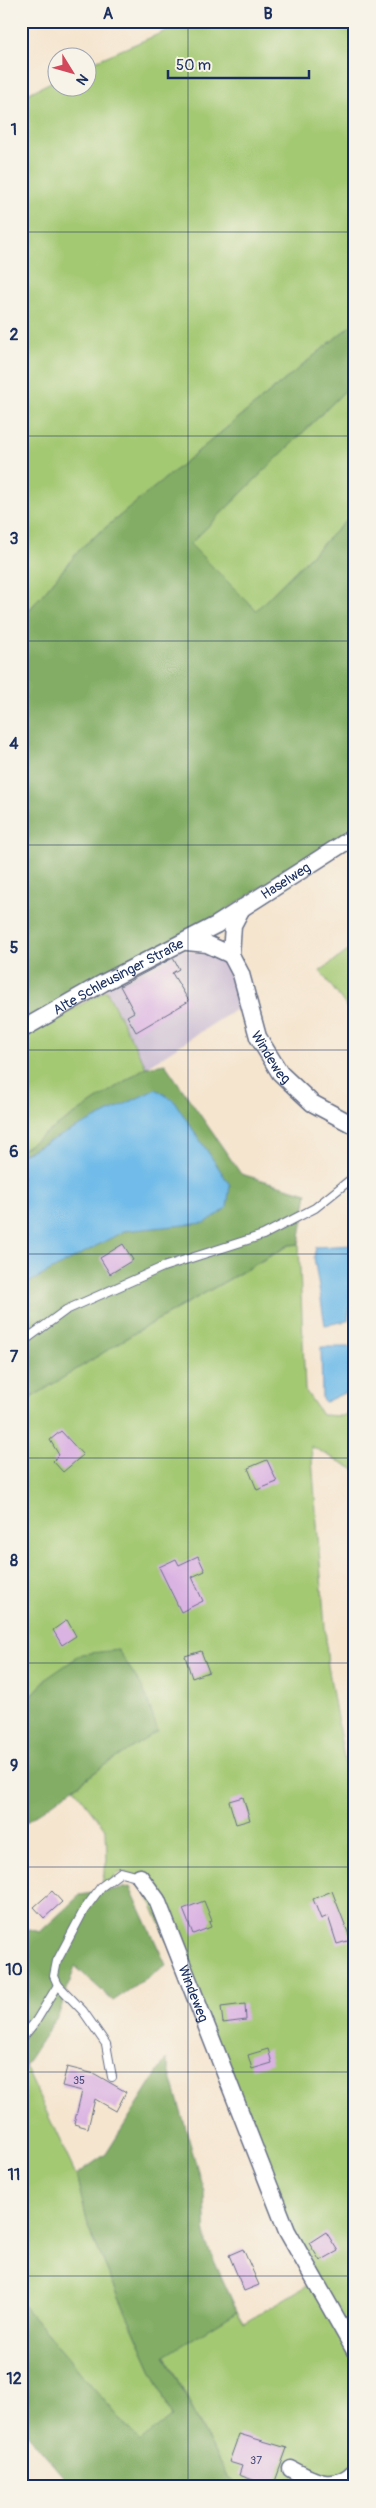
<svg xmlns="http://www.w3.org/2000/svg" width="376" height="2508" font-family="Pangolin,sans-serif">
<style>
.industrial{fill:#ccbed4}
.green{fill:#a4c973;stroke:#607c68}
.forest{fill:#83ad65;stroke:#4f6e62}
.water{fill:#70bbe9;stroke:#4675a4}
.building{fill:#dbb3e3}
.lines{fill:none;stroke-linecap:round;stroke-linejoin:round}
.lane-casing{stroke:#676f86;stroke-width:10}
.street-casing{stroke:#676f86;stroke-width:19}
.lane{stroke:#fff;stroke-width:8}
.street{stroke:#fff;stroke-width:16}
.grid{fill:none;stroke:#1b2f5e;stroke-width:1;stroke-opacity:0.55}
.labels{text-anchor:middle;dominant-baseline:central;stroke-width:4;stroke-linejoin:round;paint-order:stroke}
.number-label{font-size:11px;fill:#4b507f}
.street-label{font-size:14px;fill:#1b2f5e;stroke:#f7f3e8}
.neatline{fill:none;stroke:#1b2f5e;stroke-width:2}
.grid-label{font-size:16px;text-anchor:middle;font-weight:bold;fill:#1b2f5e}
</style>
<rect width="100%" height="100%" fill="#f7f3e8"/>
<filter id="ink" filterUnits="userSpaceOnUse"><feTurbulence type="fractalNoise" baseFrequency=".02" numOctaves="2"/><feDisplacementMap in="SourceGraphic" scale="10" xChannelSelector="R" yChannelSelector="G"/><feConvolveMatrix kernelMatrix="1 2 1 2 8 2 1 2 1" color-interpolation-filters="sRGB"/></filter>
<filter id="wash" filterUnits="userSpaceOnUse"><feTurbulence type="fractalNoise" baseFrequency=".0096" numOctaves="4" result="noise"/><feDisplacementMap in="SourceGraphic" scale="20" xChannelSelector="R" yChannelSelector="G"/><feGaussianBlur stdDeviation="1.12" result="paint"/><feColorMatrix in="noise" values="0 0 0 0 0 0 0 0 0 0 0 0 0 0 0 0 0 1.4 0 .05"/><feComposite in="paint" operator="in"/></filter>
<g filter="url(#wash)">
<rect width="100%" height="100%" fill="#f5e5cf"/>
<!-- industrial -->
<polygon class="industrial" points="179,949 221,957 229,967 241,1006 146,1067 106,988"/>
<!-- green -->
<g class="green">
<polygon points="214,21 355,21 355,322 82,547 21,620 21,97 57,79 58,88 88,88 88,64 166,31"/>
<polygon points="355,381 355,512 256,610 190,544"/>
<polygon points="355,946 355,1018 320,971"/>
<polygon points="106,990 146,1067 21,1150 21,1040"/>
<polygon points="299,1244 305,1390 322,1415 340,1416 355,1413 355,1470 311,1446 328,1666 347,1776 355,1778 355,2487 240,2487 227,2477 165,2355 237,2311 244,2323 314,2281 140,1877 121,1872 101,1887 107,1860 106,1830 74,1788 105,1765 47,1678 21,1708 21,1404 138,1331 290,1245"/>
<polygon points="21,2063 25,2066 76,2175 89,2229 172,2416 140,2443 21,2303"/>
<polygon points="21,2391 26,2433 21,2436"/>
</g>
<!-- forest -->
<g class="forest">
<polygon points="355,322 355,381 190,544 256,610 355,512 355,828 21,1040 21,620 82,547"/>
<polygon points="165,1064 241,1174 307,1193 299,1244 289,1245 138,1331 21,1404 21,1150 146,1067"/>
<polygon points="118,1650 143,1688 158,1731 105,1765 21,1826 21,1708 47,1678 82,1654"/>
<polygon points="130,1887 166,1965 113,2001 75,1966 59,2014 25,2066 21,2063 21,1938 29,1929 40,1932 80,1895"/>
<polygon points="166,2059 204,2192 206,2243 237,2311 165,2356 227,2477 240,2487 72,2487 26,2433 21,2391 21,2303 140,2442 172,2416 89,2229 76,2175 106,2154"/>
</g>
<!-- water -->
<g class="water">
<polygon points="156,1089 174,1101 230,1185 227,1208 205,1223 124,1231 21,1287 21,1155"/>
<polygon points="354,1245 355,1274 348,1321 325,1325 314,1257 316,1247"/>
<polygon points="321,1347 355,1347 355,1388 325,1402 322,1399"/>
</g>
<g id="blocks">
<!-- building -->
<g class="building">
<polygon points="173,958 179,969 172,973 189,1001 136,1032 127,1016 134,1012 120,986"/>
<polygon points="123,1244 133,1260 110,1274 100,1258"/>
<polygon points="61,1431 83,1455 63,1472 53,1461 59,1455 50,1440"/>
<polygon points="267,1460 277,1482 257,1490 248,1468"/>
<polygon points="198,1556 205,1571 192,1577 203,1601 181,1612 159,1567 176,1559 179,1565"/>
<polygon points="67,1620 76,1636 62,1645 53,1630"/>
<polygon points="201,1651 209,1672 192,1678 185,1656"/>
<polygon points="243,1797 250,1820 236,1824 229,1801"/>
<polygon points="52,1891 62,1902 44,1918 34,1907"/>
<polygon points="332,1891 351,1940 337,1944 328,1916 321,1919 313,1899"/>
<polygon points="204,1901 212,1921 209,1922 211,1927 193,1934 183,1909"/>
<polygon points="245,2004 246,2020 223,2023 221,2007"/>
<polygon points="268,2049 272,2063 252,2069 248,2055"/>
<polygon points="67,2067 95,2074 126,2092 116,2111 95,2099 88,2128 74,2124 82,2091 62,2086"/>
<polygon points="326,2232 338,2251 320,2261 309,2243"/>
<polygon points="243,2249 259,2285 244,2291 229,2255"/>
<polygon points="239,2434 287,2448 273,2487 239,2475 242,2466 229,2462"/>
</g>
</g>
</g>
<g filter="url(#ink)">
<use href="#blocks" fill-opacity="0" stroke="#676f86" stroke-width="1"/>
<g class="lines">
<defs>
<g id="lane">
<polyline points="21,1343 66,1310 163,1267 263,1235 315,1208 355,1176"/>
<polyline points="23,2037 36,2021 58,1985"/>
<polyline points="112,2077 106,2044 83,2011 58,1985 54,1976 57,1961 84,1910 101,1887 121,1872 140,1877"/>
</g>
<g id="street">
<path id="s1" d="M242 908 233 925 231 955 241 974 258 1037 280 1073 312 1103 355 1126"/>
<polyline points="187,942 207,944 231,955"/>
<path id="s2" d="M21 1030 103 983 216 925 355 836"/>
<path id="s3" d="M140 1877 157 1900 287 2231 355 2351"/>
<path d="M291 2469C313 2481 334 2493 355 2471"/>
</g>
</defs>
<!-- lane casing -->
<use href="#lane" class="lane-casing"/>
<!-- street casing -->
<use href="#street" class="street-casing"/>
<!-- lane -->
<use href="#lane" class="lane"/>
<!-- street -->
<use href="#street" class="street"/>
</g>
</g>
<!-- grid -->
<path class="grid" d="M188 21V2487M21 232H355M21 436H355M21 641H355M21 845H355M21 1050H355M21 1254H355M21 1458H355M21 1663H355M21 1867H355M21 2072H355M21 2276H355"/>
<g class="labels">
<!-- number labels -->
<g class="number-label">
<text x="79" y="2080">35</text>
<text x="256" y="2460">37</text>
</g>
<!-- street labels -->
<g class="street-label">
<text stroke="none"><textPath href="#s2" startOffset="304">Haselweg</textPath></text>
<text stroke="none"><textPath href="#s2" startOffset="111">Alte Schleusinger Straße</textPath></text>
<text stroke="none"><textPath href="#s1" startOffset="160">Windeweg</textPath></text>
<text stroke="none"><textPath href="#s3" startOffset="129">Windeweg</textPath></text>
</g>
</g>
<!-- margin -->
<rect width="376" height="2508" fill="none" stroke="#f7f3e8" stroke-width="55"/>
<!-- north arrow -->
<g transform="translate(72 72) rotate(127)"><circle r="24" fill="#f7f3e8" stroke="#9fa5b1"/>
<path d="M0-4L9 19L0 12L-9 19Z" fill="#d1495b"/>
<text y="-8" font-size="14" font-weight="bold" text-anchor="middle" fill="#1b2f5e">N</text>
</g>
<!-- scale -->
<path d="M168 70v8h141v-8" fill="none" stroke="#1b2f5e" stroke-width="2.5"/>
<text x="176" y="70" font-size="15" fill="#1b2f5e" stroke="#f7f3e8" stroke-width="4" paint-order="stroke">50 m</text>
<rect x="28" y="28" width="320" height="2452" class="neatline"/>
<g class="grid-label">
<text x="108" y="19">A</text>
<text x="268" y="19">B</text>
<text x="14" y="135">1</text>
<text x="14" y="340">2</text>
<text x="14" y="544">3</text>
<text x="14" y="749">4</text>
<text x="14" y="953">5</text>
<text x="14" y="1157">6</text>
<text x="14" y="1362">7</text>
<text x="14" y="1566">8</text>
<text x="14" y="1771">9</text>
<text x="14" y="1975">10</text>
<text x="14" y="2180">11</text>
<text x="14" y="2384">12</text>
</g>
</svg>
